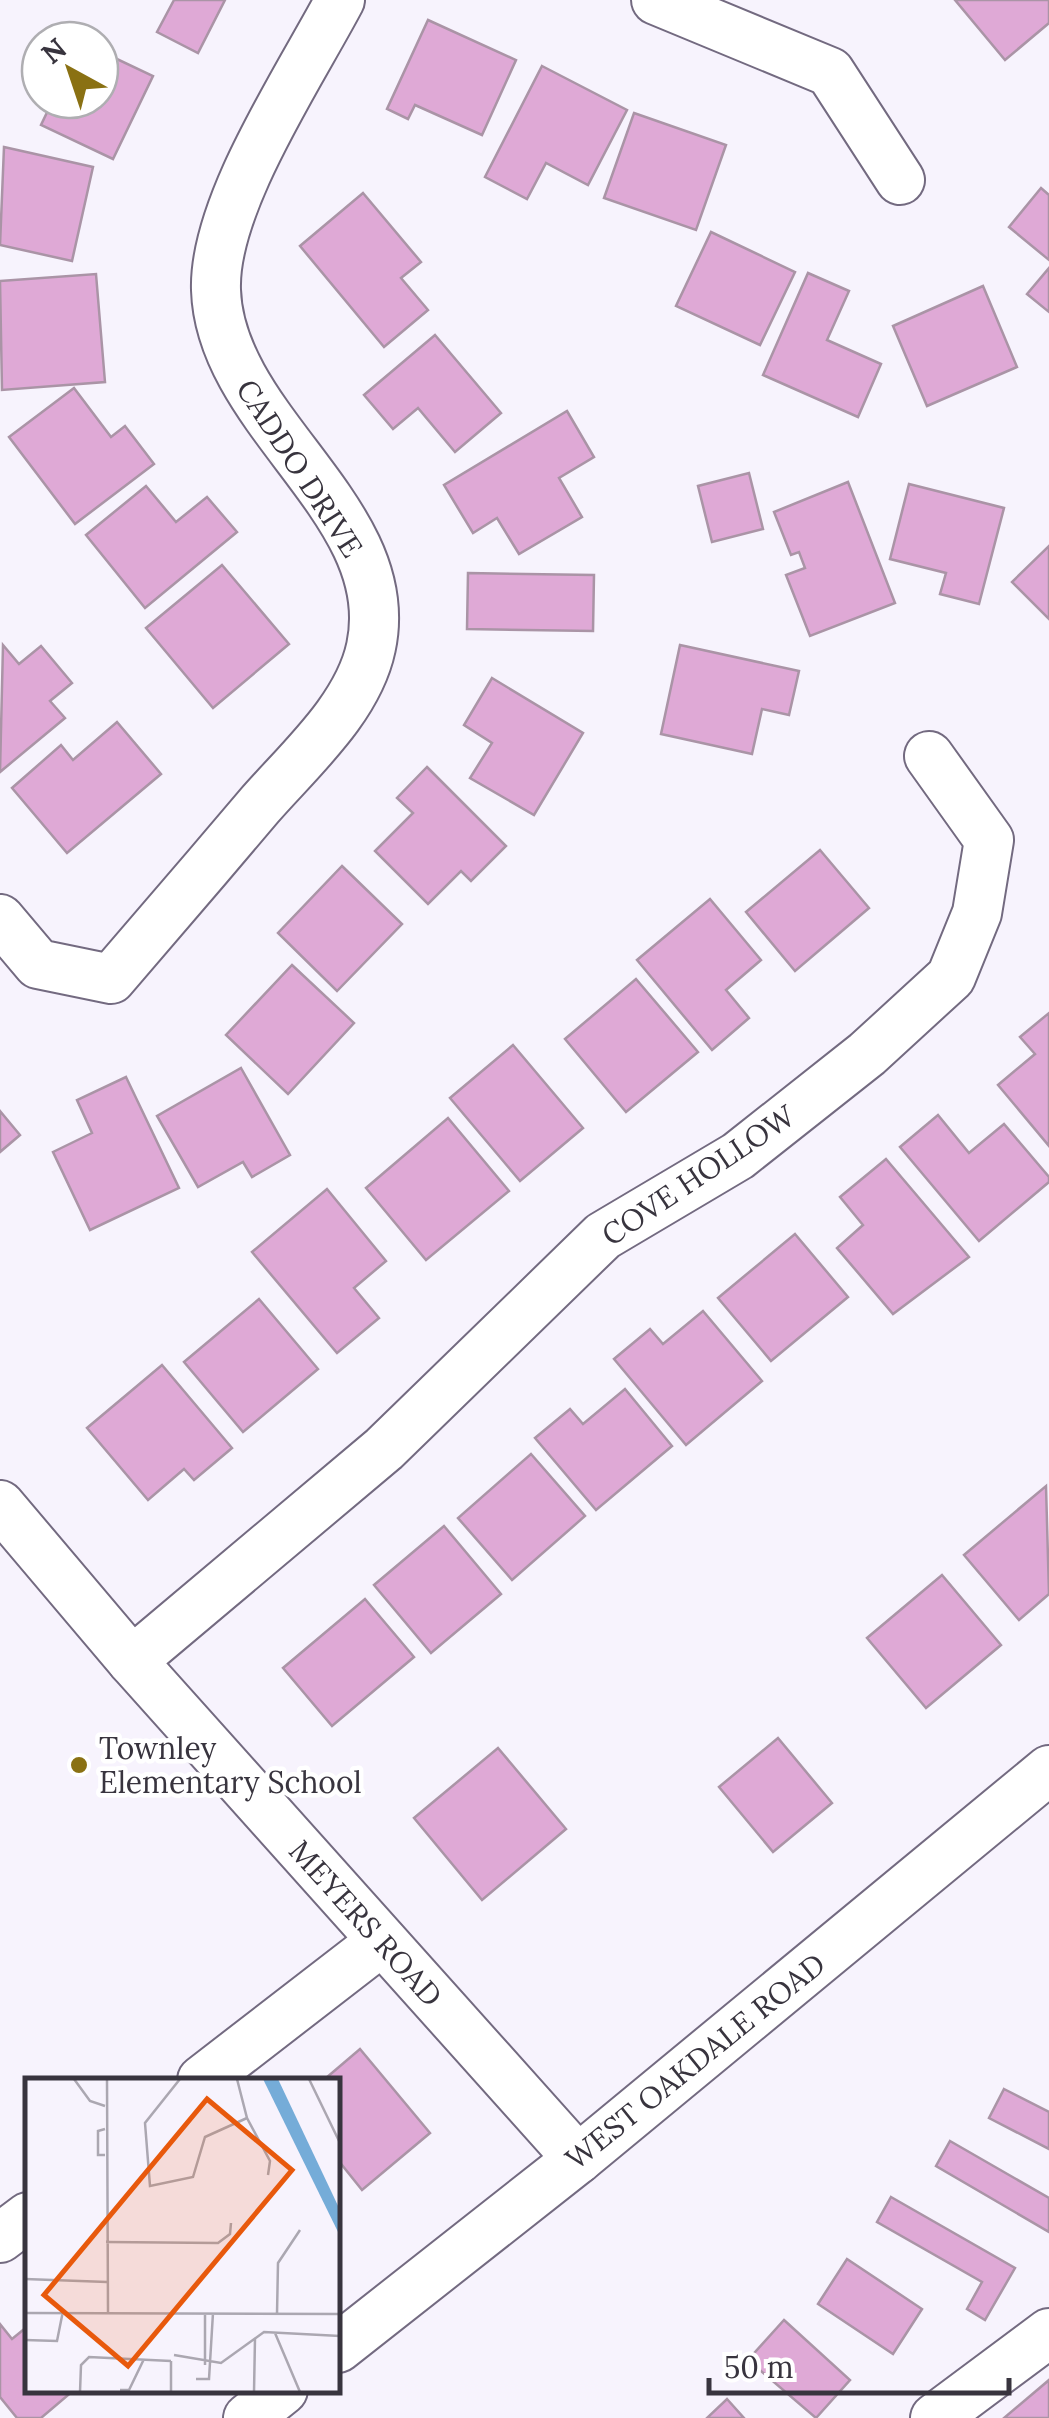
<svg xmlns="http://www.w3.org/2000/svg" width="1049" height="2418" font-family="Lora,serif">
<style>
.building{fill:#dfa9d6;stroke:#aa94a6;stroke-width:2.5}
.lines{fill:none;stroke-linecap:round;stroke-linejoin:round}
.minor-casing{stroke:#736a80;stroke-width:52}
.minor{stroke:#fff;stroke-width:48}
.poi-dot{fill:#8a7113;stroke:#fff;stroke-width:4}
.labels{text-anchor:middle;dominant-baseline:central;stroke-width:9;stroke-linejoin:round;paint-order:stroke}
.street-label{font-size:30px;fill:#38343e;stroke:#fff}
.poi-label{font-size:30px;fill:#38343e;stroke:#fff;text-anchor:start}
.inset-road{fill:none;stroke:#aba7b1;stroke-width:2.5}
.view{fill:#e8590c;fill-opacity:0.15;stroke:#e8590c;stroke-width:5}
.inset-edge{fill:none;stroke:#38343e;stroke-width:5}
</style>
<rect width="100%" height="100%" fill="#f7f3fd"/>
<!-- building -->
<g class="building">
<polygon points="174,0 225,0 198,53 157,32"/>
<polygon points="955,0 1049,0 1049,23 1005,60"/>
<polygon points="428,20 516,60 482,135 415,105 408,119 387,109"/>
<polygon points="100,51 153,76 113,159 41,125 53,100 100,100"/>
<polygon points="542,66 627,110 588,185 546,163 527,199 485,177"/>
<polygon points="634,113 726,145 696,230 604,198"/>
<polygon points="4,147 93,167 72,261 0,245"/>
<polygon points="1041,188 1049,195 1049,260 1009,227"/>
<polygon points="363,193 421,262 401,278 428,310 384,347 300,246"/>
<polygon points="711,232 795,272 760,345 676,306"/>
<polygon points="1049,268 1049,312 1027,294"/>
<polygon points="808,273 849,291 827,340 881,364 858,417 763,375"/>
<polygon points="96,274 105,382 2,390 0,281"/>
<polygon points="983,286 1017,367 927,406 893,326"/>
<polygon points="435,335 501,413 455,452 418,408 393,429 364,395"/>
<polygon points="74,388 111,437 125,426 154,464 75,524 9,437"/>
<polygon points="567,411 594,457 559,478 582,517 519,554 497,518 473,533 444,485"/>
<polygon points="749,473 763,529 712,542 698,486"/>
<polygon points="848,482 895,603 810,636 786,575 805,568 799,552 791,555 774,512"/>
<polygon points="909,484 1004,508 979,604 940,594 946,573 890,559"/>
<polygon points="146,486 176,522 207,497 237,532 145,608 86,535"/>
<polygon points="1049,546 1049,619 1012,582"/>
<polygon points="222,565 289,644 213,708 146,628"/>
<polygon points="468,573 594,575 593,631 467,629"/>
<polygon points="3,645 19,664 41,646 72,683 50,701 65,718 0,772"/>
<polygon points="680,645 799,671 789,715 762,709 752,754 661,734"/>
<polygon points="492,678 583,733 534,815 470,778 492,743 464,725"/>
<polygon points="117,722 161,774 67,853 12,788 61,745 73,760"/>
<polygon points="427,767 506,846 471,881 461,871 428,904 375,851 413,813 397,798"/>
<polygon points="820,850 869,908 795,971 746,912"/>
<polygon points="342,866 402,924 337,991 278,933"/>
<polygon points="710,899 761,960 726,990 749,1018 712,1050 637,960"/>
<polygon points="292,965 354,1023 288,1094 226,1035"/>
<polygon points="636,979 698,1052 626,1112 565,1039"/>
<polygon points="1049,1013 1049,1146 998,1085 1035,1054 1020,1037"/>
<polygon points="513,1045 583,1128 520,1181 450,1098"/>
<polygon points="241,1068 290,1155 252,1177 243,1162 198,1187 157,1116"/>
<polygon points="126,1077 179,1188 90,1230 53,1152 92,1133 77,1100"/>
<polygon points="0,1111 20,1135 0,1152"/>
<polygon points="938,1115 969,1153 1004,1124 1049,1177 1049,1182 979,1241 900,1147"/>
<polygon points="448,1118 509,1191 426,1260 366,1188"/>
<polygon points="886,1159 969,1257 893,1314 837,1248 863,1225 840,1197"/>
<polygon points="327,1189 386,1261 354,1288 379,1318 337,1353 252,1252"/>
<polygon points="795,1234 848,1297 771,1361 718,1298"/>
<polygon points="259,1299 318,1369 243,1432 184,1362"/>
<polygon points="703,1311 762,1381 686,1445 614,1359 650,1329 663,1344"/>
<polygon points="162,1365 232,1448 194,1480 184,1469 148,1500 87,1428"/>
<polygon points="625,1389 672,1446 596,1510 535,1438 570,1409 583,1424"/>
<polygon points="531,1454 585,1516 512,1580 458,1518"/>
<polygon points="1046,1486 1049,1594 1019,1620 964,1555"/>
<polygon points="444,1526 501,1594 431,1653 374,1585"/>
<polygon points="942,1575 1001,1645 926,1708 867,1638"/>
<polygon points="365,1599 414,1657 332,1726 283,1668"/>
<polygon points="778,1738 832,1803 773,1852 719,1787"/>
<polygon points="498,1748 566,1829 482,1900 414,1818"/>
<polygon points="360,2049 430,2133 362,2190 338,2160 338,2080 326,2078"/>
<polygon points="1004,2089 1049,2112 1049,2149 989,2118"/>
<polygon points="950,2141 1049,2198 1049,2232 936,2166"/>
<polygon points="891,2197 1015,2268 985,2320 967,2309 982,2282 877,2222"/>
<polygon points="847,2259 922,2309 893,2354 818,2304"/>
<polygon points="784,2320 850,2380 816,2418 748,2360"/>
<polygon points="0,2324 12,2339 28,2326 28,2390 74,2390 41,2418 17,2418 0,2397"/>
<polygon points="1049,2380 1049,2418 1004,2418"/>
<polygon points="727,2399 744,2418 707,2418"/>
</g>
<g class="lines">
<defs>
<g id="minor">
<polyline points="656,0 830,72 900,180"/>
<path d="M0 919 38 964 111 979C161 921 210 864 259 806 299 760 358 709 371 647 400 512 220 423 216 290 213 205 300 76 340 0"/>
<polyline points="0,1505 132,1661 578,2159"/>
<polyline points="132,1661 384,1449 603,1236 738,1156 867,1054 951,977 977,913 989,840 929,756"/>
<polyline points="202,2080 382,1941"/>
<polyline points="0,2238 28,2217"/>
<polyline points="338,2348 578,2159 1049,1770"/>
<polyline points="248,2418 283,2390"/>
<polyline points="935,2418 1049,2333"/>
</g>
</defs>
<!-- minor casing -->
<use href="#minor" class="minor-casing"/>
<!-- minor -->
<use href="#minor" class="minor"/>
</g>
<!-- markers -->
<circle class="poi-dot" cx="79" cy="1765" r="10"/>
<g class="labels">
<!-- street labels -->
<g class="street-label">
<text transform="translate(300 468) rotate(57)">CADDO DRIVE</text>
<text transform="translate(698 1175) rotate(-34)">COVE HOLLOW</text>
<text transform="translate(366 1923) rotate(48)">MEYERS ROAD</text>
<text transform="translate(695 2061) rotate(-39)">WEST OAKDALE ROAD</text>
</g>
<!-- poi labels -->
<g class="poi-label">
<text x="99" y="1748">Townley<tspan x="99" dy="34">Elementary School</tspan></text>
</g>
</g>
<!-- overview -->
<g transform="translate(25 2078)">
<rect width="315" height="315" fill="#f7f3fd"/>
<path d="M238 1H253L315 132V158Z" fill="#75acd8"/>
<path class="inset-road" d="M49 1 65 23 80 28M82 1 83 234M155 1 120 45 125 108 168 99 180 59 222 40M212 1 222 40 245 83 243 97M284 1 315 65M80 77H73V53L80 51M81 164 193 165 205 156 206 145M0 201 82 204M0 235 315 236M252 236 253 185 275 152M250 255 275 314M0 262 32 263 38 233M149 277 196 285 239 254 315 258M146 283V314M180 287V236M171 301H184L188 235M95 312H104L119 281M55 314 56 287 64 279 146 283M229 314 230 260"/>
<path class="view" d="M182 21 267 92 103 288 19 217Z"/>
<rect width="315" height="315" class="inset-edge"/>
</g>
<!-- north arrow -->
<g transform="translate(70 70) rotate(320)"><circle r="48" fill="#ffffff" stroke="#afaeb2" stroke-width="2.5"/>
<path d="M0-8L18 38L0 25L-18 38Z" fill="#8a7113"/>
<text y="-15" font-size="28" font-weight="bold" text-anchor="middle" fill="#38343e">N</text>
</g>
<!-- scale -->
<path d="M709 2378v15h300v-15" fill="none" stroke="#38343e" stroke-width="5"/>
<text x="724" y="2378" font-size="30" fill="#38343e" stroke="#ffffff" stroke-width="8" paint-order="stroke">50 m</text>
</svg>
